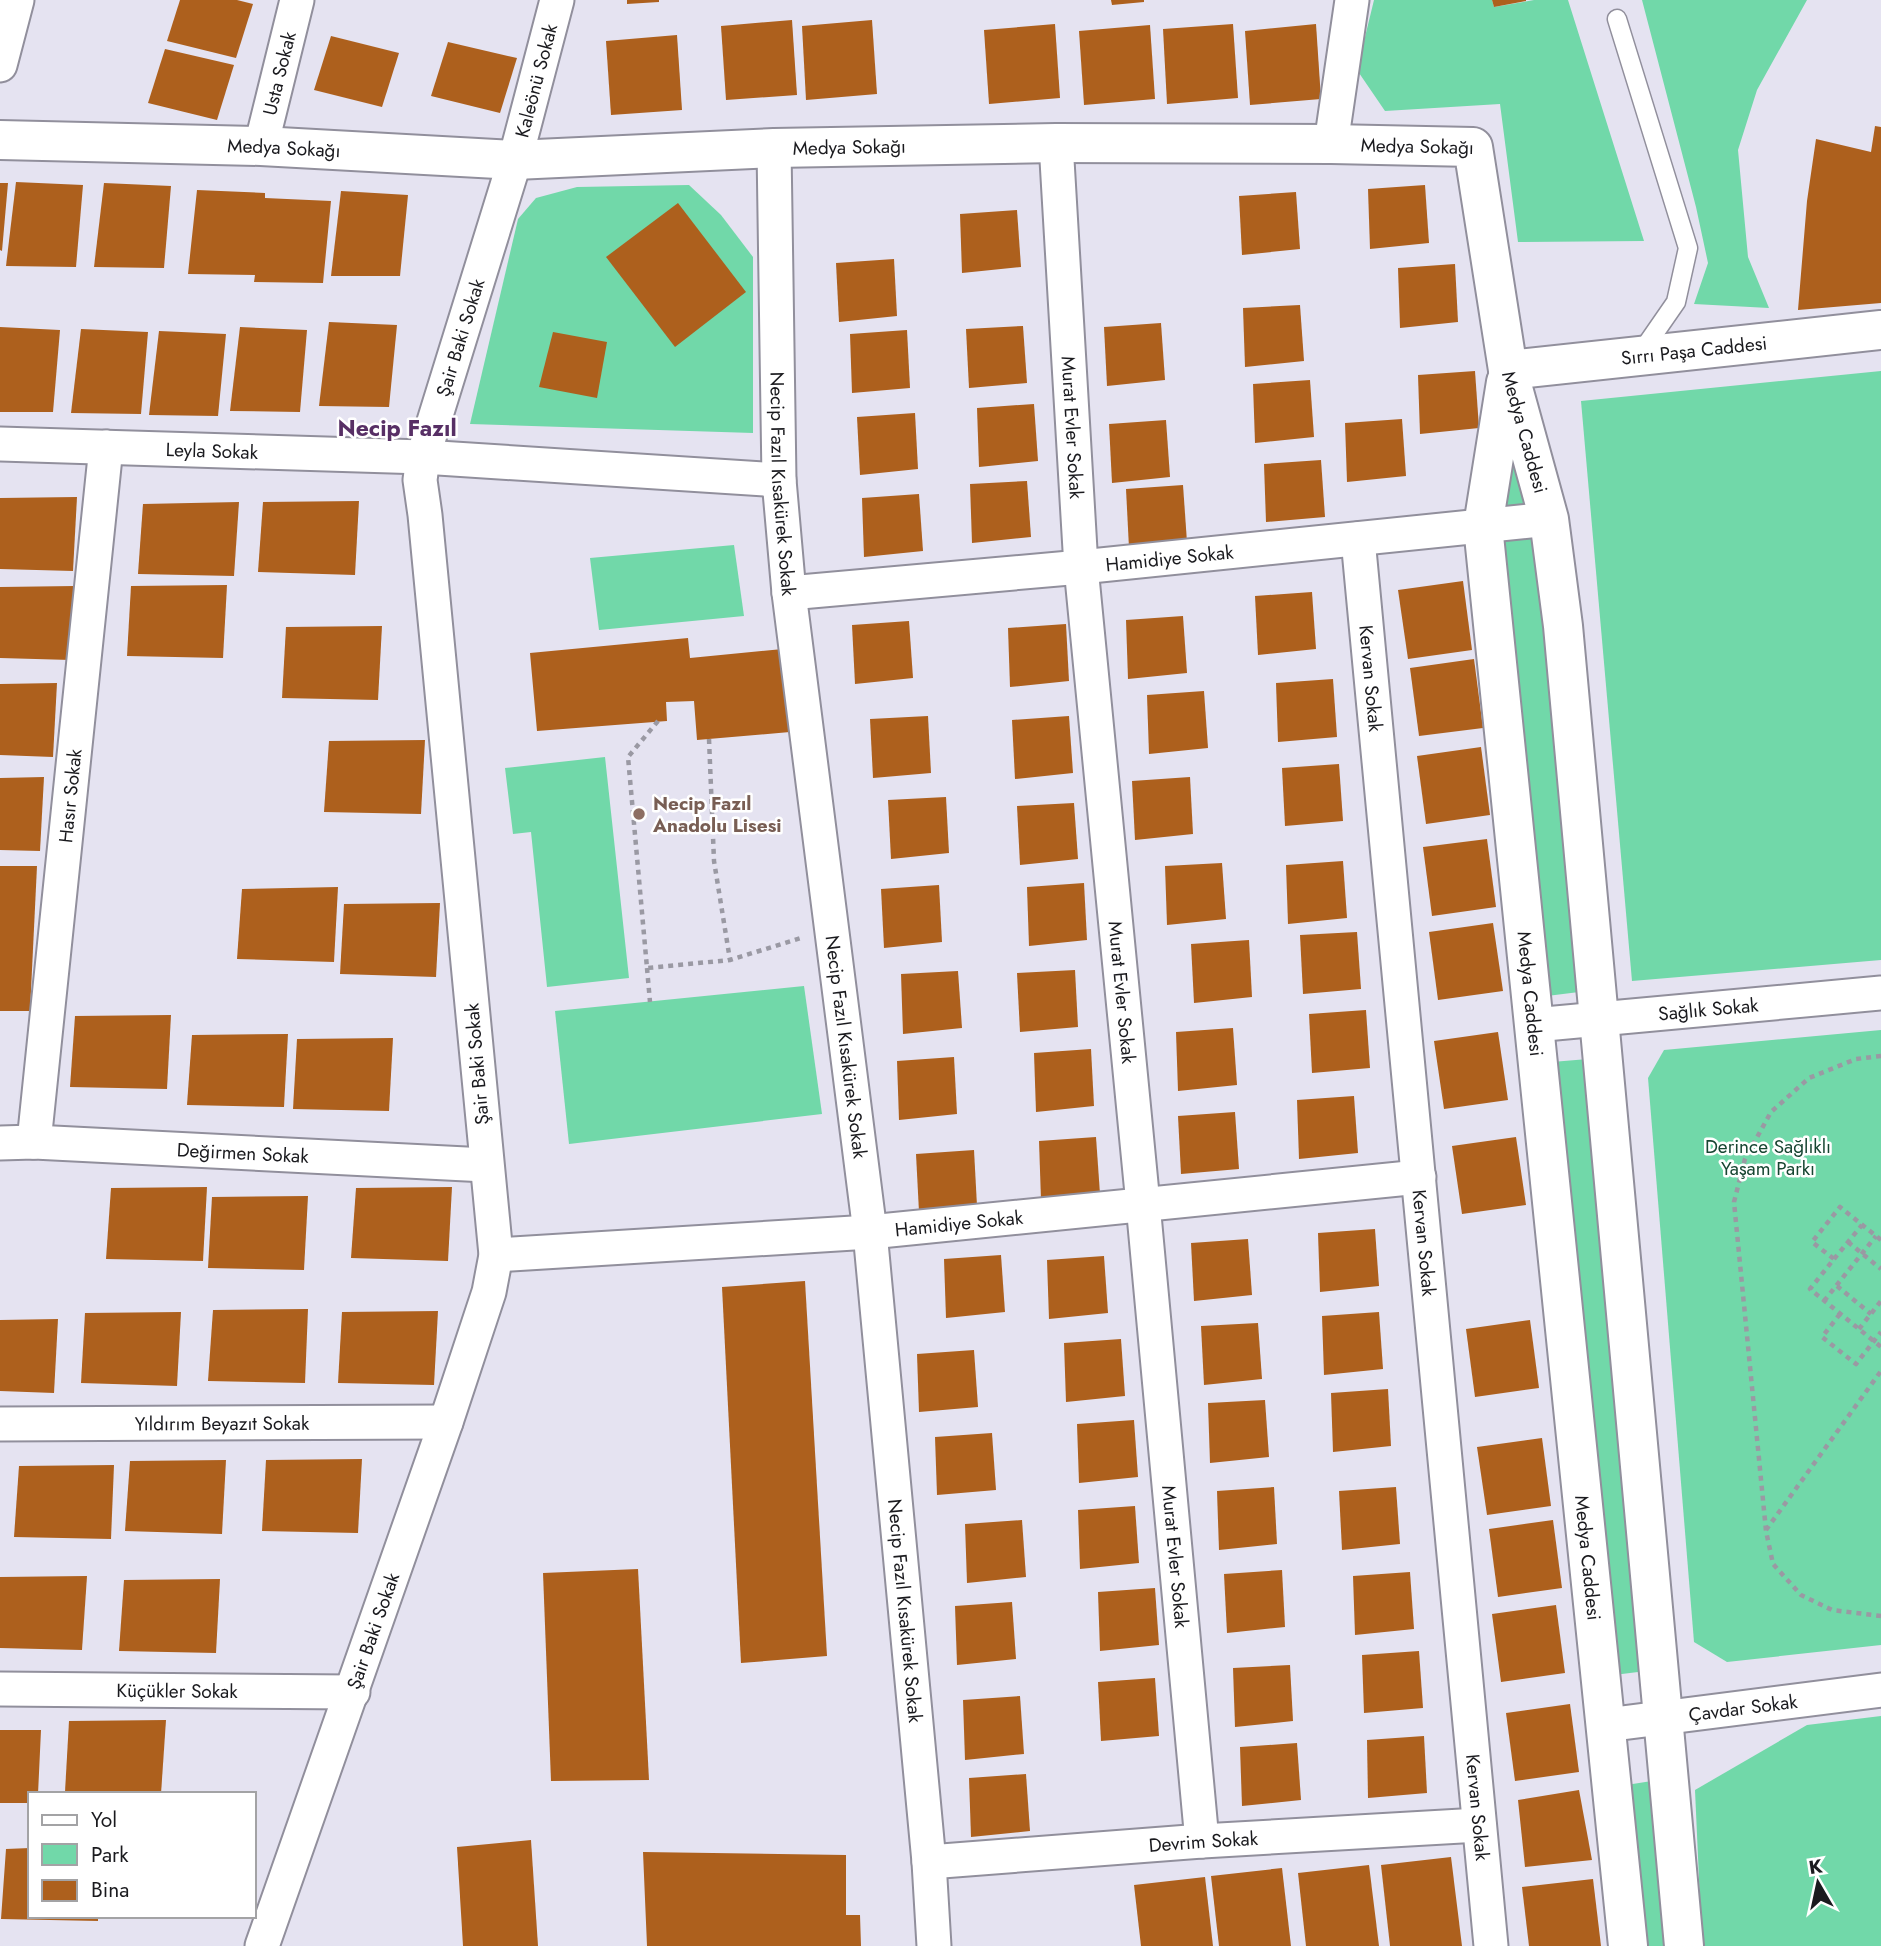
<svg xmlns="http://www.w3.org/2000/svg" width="1881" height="1946" font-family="Jost,sans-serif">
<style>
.green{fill:#71d8a9}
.building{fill:#ad601d}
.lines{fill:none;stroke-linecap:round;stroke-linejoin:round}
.lane-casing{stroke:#918f9c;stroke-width:21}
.street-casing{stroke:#918f9c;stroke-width:37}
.secondary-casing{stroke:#918f9c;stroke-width:42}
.path{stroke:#9a99a3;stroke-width:4.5;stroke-dasharray:5 5;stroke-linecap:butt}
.lane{stroke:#fff;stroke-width:18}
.street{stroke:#fff;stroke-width:33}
.secondary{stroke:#fff;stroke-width:38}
.education-dot{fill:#8d6e63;stroke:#fff;stroke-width:2.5}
.labels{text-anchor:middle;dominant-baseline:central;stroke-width:5;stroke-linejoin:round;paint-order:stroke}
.street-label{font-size:19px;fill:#1a1a1e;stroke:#fff}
.education-label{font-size:19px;font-weight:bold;fill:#785e54;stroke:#fff;text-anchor:start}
.park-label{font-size:19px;fill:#174632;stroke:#fff}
.quarter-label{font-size:23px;font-weight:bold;fill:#572f65;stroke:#fff}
</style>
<rect width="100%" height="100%" fill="#e5e3f1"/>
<!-- green -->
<g class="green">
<polygon points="1374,0 1492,0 1494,7 1534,0 1568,0 1644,241 1518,242 1500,104 1385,111 1357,70"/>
<polygon points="1642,0 1807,0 1757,90 1738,150 1748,257 1769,308 1694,304 1708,263 1696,207"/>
<polygon points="689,185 721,215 753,257 753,433 470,424 518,219 536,198 577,187"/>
<polygon points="1881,371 1881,960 1632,981 1581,401"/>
<polygon points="1508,413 1531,505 1497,509"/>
<polygon points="1535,534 1579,992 1547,996 1499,537"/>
<polygon points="734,545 744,616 599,630 590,558"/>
<polygon points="605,757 629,978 547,987 531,832 513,834 505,768"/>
<polygon points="804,986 822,1114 569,1144 555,1011"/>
<polygon points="1881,1030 1881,1645 1727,1662 1694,1642 1648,1078 1664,1050"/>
<polygon points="1588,1059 1646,1671 1614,1675 1552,1062"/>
<polygon points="1881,1716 1881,1946 1702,1946 1695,1790 1807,1725"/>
<polygon points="1658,1780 1675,1946 1638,1946 1620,1786"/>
</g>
<!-- building -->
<g class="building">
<polygon points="180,0 237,0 253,4 236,58 167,41"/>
<polygon points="627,0 659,0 659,2 627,4"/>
<polygon points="1111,0 1144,0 1144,2 1112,5"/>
<polygon points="1492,0 1526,0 1526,1 1494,7"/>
<polygon points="792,20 797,95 726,100 721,26"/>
<polygon points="872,20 877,94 806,100 802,26"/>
<polygon points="1055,24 1060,98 989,104 984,30"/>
<polygon points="1233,24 1238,98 1167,104 1163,29"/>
<polygon points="1316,24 1321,99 1250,105 1245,31"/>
<polygon points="1150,25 1155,99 1084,105 1079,31"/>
<polygon points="677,35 682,110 611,115 606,41"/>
<polygon points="331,36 399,53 382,107 314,90"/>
<polygon points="448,42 517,58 500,113 431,96"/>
<polygon points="165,49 234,65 217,120 148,103"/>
<polygon points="1875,126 1881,127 1881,303 1798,310 1807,201 1816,139 1871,152"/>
<polygon points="16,182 83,185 76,267 6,266"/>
<polygon points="0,183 8,183 2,251 0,250"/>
<polygon points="104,183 171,186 164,268 94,267"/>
<polygon points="1425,185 1429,243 1370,249 1368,189"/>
<polygon points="197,190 265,193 265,198 331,201 323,283 254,282 255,275 188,274"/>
<polygon points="341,191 408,195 400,276 331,276"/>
<polygon points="1296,192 1300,249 1242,255 1239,196"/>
<polygon points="678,203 746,292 675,347 606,257"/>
<polygon points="1017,210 1021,267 962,273 960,214"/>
<polygon points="894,259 897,316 839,322 836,263"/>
<polygon points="1455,264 1458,322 1400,328 1398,268"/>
<polygon points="1300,305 1304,361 1245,367 1243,308"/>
<polygon points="329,322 397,325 389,407 319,406"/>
<polygon points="1161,323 1165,380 1107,386 1104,327"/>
<polygon points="1023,326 1027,383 969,388 966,329"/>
<polygon points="0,327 60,330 53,412 0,412"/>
<polygon points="240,327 307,330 300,412 230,411"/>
<polygon points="81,329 148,332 141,414 71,413"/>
<polygon points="907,330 910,388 852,393 850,334"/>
<polygon points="159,331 226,334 218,416 149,415"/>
<polygon points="553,332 607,342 597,398 539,387"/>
<polygon points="1475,371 1479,428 1420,434 1418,375"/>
<polygon points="1310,380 1314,437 1255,443 1253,384"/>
<polygon points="1034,404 1038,461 979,467 977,408"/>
<polygon points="915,413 918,469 860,475 857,417"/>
<polygon points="1402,419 1406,476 1347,482 1345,423"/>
<polygon points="1166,420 1170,477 1112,483 1109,424"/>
<polygon points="1321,460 1325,517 1266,522 1264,464"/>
<polygon points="1027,481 1031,537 972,543 970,484"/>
<polygon points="1183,485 1187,542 1129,548 1126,489"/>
<polygon points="919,494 923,551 864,557 862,498"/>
<polygon points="77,497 73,571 0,569 0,498"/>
<polygon points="359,501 355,575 258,572 263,502"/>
<polygon points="239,502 234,576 138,574 143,504"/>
<polygon points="1463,581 1472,650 1408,659 1398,590"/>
<polygon points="227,585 223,658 127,656 131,586"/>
<polygon points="75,586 71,660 0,658 0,587"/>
<polygon points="1312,592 1316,649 1258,655 1255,596"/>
<polygon points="1183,616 1187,673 1128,679 1126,620"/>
<polygon points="909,621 913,678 855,684 852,625"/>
<polygon points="1066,624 1069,681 1010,687 1008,628"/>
<polygon points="382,626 378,700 282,698 286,627"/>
<polygon points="688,638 690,658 793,648 801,731 697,740 694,701 666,702 667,721 537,731 530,653"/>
<polygon points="1474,659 1483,728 1419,736 1410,668"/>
<polygon points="1333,679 1337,737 1278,742 1276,683"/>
<polygon points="57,683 53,757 0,755 0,684"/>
<polygon points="1204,691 1208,748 1149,754 1147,695"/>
<polygon points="928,716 931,773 873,778 870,719"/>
<polygon points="1069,716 1073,773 1015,779 1012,720"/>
<polygon points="425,740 421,814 324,812 329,741"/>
<polygon points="1481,747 1490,815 1426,824 1417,756"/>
<polygon points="1339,764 1343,821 1285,826 1282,768"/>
<polygon points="44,777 40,851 0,850 0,778"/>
<polygon points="1190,777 1193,834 1135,840 1132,781"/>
<polygon points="946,797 949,853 891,859 888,800"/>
<polygon points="1074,803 1078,859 1020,865 1017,806"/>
<polygon points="1487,839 1496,907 1432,916 1423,847"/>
<polygon points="1343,861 1347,918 1288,924 1286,865"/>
<polygon points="1222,863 1226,919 1167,925 1165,866"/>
<polygon points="0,866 37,866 30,1011 0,1011"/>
<polygon points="1084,883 1087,940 1029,946 1027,887"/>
<polygon points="939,885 942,942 884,948 881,889"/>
<polygon points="338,887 334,962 237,959 242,889"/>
<polygon points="440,903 436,977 340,974 344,904"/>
<polygon points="1493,923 1503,991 1438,1000 1429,932"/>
<polygon points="1357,932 1361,989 1303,994 1300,935"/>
<polygon points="1249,940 1252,997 1194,1003 1191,944"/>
<polygon points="1075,970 1078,1027 1020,1032 1017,973"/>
<polygon points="958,971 962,1028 903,1034 901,974"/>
<polygon points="1366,1010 1370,1068 1312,1073 1309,1014"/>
<polygon points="171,1015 167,1089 70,1087 75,1016"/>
<polygon points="1233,1028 1237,1085 1178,1091 1176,1032"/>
<polygon points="1498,1032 1508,1100 1444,1109 1434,1041"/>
<polygon points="288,1034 284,1107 187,1105 192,1035"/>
<polygon points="393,1038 389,1111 293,1109 297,1039"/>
<polygon points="1091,1049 1094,1106 1036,1112 1034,1053"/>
<polygon points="954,1057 957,1114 899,1120 897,1061"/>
<polygon points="1354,1096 1358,1153 1299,1159 1297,1100"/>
<polygon points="1235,1112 1239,1169 1181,1174 1178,1116"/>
<polygon points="1096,1137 1100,1194 1041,1200 1039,1141"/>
<polygon points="1516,1137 1526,1205 1462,1214 1452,1146"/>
<polygon points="974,1150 977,1206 919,1212 916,1154"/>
<polygon points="207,1187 203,1261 106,1259 111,1188"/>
<polygon points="452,1187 448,1261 351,1258 356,1188"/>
<polygon points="308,1196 304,1270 208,1268 212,1197"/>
<polygon points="1375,1229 1379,1286 1320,1292 1318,1233"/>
<polygon points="1248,1239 1252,1295 1194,1301 1191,1243"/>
<polygon points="1001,1255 1005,1312 946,1318 944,1259"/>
<polygon points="1104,1256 1108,1313 1049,1319 1047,1260"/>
<polygon points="805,1281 827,1656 741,1663 722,1287"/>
<polygon points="308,1309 305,1383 208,1381 213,1310"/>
<polygon points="438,1311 434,1385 338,1383 342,1312"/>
<polygon points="181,1312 177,1386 81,1383 85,1313"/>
<polygon points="1379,1312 1383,1369 1324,1375 1322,1316"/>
<polygon points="58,1319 54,1393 0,1391 0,1320"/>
<polygon points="1530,1320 1539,1388 1475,1397 1466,1329"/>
<polygon points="1258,1323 1262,1379 1204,1385 1201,1326"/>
<polygon points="1121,1339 1125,1396 1066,1402 1064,1343"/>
<polygon points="974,1350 978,1407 919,1412 917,1354"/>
<polygon points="1388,1389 1391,1446 1333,1452 1331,1393"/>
<polygon points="1265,1400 1269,1457 1210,1463 1208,1403"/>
<polygon points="1134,1420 1138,1477 1079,1483 1077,1424"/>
<polygon points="992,1433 996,1490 937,1495 935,1437"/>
<polygon points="1542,1438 1551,1506 1487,1515 1477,1447"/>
<polygon points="362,1459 358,1533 262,1531 266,1460"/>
<polygon points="226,1460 222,1534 125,1531 130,1461"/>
<polygon points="114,1465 111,1539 14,1537 19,1466"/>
<polygon points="1274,1487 1277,1544 1219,1550 1217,1491"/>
<polygon points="1396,1487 1400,1544 1342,1550 1339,1491"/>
<polygon points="1135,1506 1139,1563 1080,1569 1078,1510"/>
<polygon points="1022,1520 1026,1577 967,1583 965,1524"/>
<polygon points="1553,1520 1562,1588 1498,1597 1489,1529"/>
<polygon points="638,1569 649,1780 551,1781 543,1573"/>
<polygon points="1282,1570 1285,1627 1227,1633 1224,1574"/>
<polygon points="1410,1572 1414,1629 1355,1635 1353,1576"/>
<polygon points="87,1576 82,1650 0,1648 0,1577"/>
<polygon points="220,1579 216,1653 119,1651 124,1580"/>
<polygon points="1155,1588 1159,1645 1100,1651 1098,1592"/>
<polygon points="1012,1602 1016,1659 957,1665 955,1606"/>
<polygon points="1556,1605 1565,1673 1501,1682 1492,1614"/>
<polygon points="1419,1651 1423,1708 1364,1713 1362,1655"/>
<polygon points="1290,1665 1293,1721 1235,1727 1233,1668"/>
<polygon points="1155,1678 1159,1736 1101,1741 1098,1682"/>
<polygon points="1020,1696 1024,1754 965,1760 963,1700"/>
<polygon points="1570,1704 1579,1772 1515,1781 1506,1713"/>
<polygon points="166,1720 161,1794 65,1792 69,1721"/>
<polygon points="0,1730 41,1730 38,1794 30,1794 30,1803 0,1803"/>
<polygon points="1424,1736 1427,1793 1368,1798 1367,1740"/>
<polygon points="1297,1743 1301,1800 1242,1806 1240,1747"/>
<polygon points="1026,1774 1030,1831 971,1837 969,1778"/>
<polygon points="1579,1790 1592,1860 1525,1867 1518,1800"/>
<polygon points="531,1840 538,1946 463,1946 457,1847"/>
<polygon points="30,1848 30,1916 98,1916 98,1921 1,1919 6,1849"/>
<polygon points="643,1852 846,1855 846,1915 860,1915 861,1946 647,1946"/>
<polygon points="1451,1857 1462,1946 1390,1946 1381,1865"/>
<polygon points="1369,1865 1379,1946 1306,1946 1298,1873"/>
<polygon points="1282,1868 1291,1946 1219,1946 1211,1876"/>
<polygon points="1205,1877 1213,1946 1141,1946 1134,1885"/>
<polygon points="1593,1879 1601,1946 1529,1946 1522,1887"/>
</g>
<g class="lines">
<defs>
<polyline id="lane" points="1617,19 1688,248 1676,302 1640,354"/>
<g id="street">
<polyline points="0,65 17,0"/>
<path id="s1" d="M1056 143 1081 567 1143 1204 1202 1841"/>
<polyline points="1331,144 1352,0"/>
<path id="s2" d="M261 146 297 0"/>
<path id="s3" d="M774 148 779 480 789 593 870 1232 929 1862 934 1946"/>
<path id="s4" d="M0 444 423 457 779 480"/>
<path id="s5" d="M1358 539 1491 1946"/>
<path id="s6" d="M789 593 1081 567 1549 519"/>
<path id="s7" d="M1534 1025 1881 993"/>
<path id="s8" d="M34 1142 106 447"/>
<path id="s9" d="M0 1143 34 1142 486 1165"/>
<path id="s10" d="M496 1255 870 1232 1419 1177"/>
<path id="s11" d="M0 1424 446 1422"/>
<path id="s12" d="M0 1689 353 1692"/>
<path id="s13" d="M1606 1725 1881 1690"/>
<path id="s14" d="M929 1862 1202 1841 1479 1825"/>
<path id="s15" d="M262 1946 446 1422 489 1292 496 1255 425 515 420 480 423 457 515 160 557 0"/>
</g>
<g id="secondary">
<path id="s16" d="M0 140 261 146 515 160 774 148 1056 143 1331 144 1473 147 1508 370 1549 519 1563 626 1684 1946"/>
<path id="s17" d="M1508 370 1881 330"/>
<path id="s18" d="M1506 382 1483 526 1628 1946"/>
</g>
</defs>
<!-- lane casing -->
<use href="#lane" class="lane-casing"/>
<!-- street casing -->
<use href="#street" class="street-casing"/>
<!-- secondary casing -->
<use href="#secondary" class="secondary-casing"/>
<!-- path -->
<g class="path">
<polyline points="658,721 628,757 647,968 730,960 801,938"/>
<polyline points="709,739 714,861 730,960"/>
<polyline points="647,968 650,1002"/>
<polyline points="1881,1056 1856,1059 1809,1078 1771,1112 1745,1159 1734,1202 1766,1531 1773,1564 1801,1595 1832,1610 1881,1616"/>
<polyline points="1881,1240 1840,1207 1812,1242 1834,1259 1810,1289 1881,1347"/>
<polyline points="1848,1242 1881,1269"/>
<polyline points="1834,1259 1862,1225"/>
<polyline points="1837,1286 1871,1314"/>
<polyline points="1824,1301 1876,1236"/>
<polyline points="1840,1314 1822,1337 1856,1364 1881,1332"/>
<polyline points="1859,1329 1881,1301"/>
<polyline points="1766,1530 1881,1371"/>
</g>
<!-- lane -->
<use href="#lane" class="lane"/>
<!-- street -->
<use href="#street" class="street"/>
<!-- secondary -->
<use href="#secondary" class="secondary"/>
</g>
<!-- markers -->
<circle class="education-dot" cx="639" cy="814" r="7"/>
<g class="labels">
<!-- street labels -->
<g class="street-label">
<text stroke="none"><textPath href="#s2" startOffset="75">Usta Sokak</textPath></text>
<text stroke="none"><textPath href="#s15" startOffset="1925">Kaleönü Sokak</textPath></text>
<text stroke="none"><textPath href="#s16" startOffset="850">Medya Sokağı</textPath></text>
<text stroke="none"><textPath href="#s16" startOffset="284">Medya Sokağı</textPath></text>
<text stroke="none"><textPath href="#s16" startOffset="1418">Medya Sokağı</textPath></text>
<text stroke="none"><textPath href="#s15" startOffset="1657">Şair Baki Sokak</textPath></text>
<text stroke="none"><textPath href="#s17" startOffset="187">Sırrı Paşa Caddesi</textPath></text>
<text stroke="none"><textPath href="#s1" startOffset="285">Murat Evler Sokak</textPath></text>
<text stroke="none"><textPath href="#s16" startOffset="1764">Medya Caddesi</textPath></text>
<text stroke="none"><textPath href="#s4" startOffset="212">Leyla Sokak</textPath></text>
<text stroke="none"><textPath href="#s3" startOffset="336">Necip Fazıl Kısakürek Sokak</textPath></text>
<text stroke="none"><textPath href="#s6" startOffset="382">Hamidiye Sokak</textPath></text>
<text stroke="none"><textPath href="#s5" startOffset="140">Kervan Sokak</textPath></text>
<text stroke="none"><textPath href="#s8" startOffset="348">Hasır Sokak</textPath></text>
<text stroke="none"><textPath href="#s1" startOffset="852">Murat Evler Sokak</textPath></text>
<text stroke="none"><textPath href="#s18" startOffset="616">Medya Caddesi</textPath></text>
<text stroke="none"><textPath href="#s7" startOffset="175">Sağlık Sokak</textPath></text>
<text stroke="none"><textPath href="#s3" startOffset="903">Necip Fazıl Kısakürek Sokak</textPath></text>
<text transform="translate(477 1064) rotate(-95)">Şair Baki Sokak</text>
<text stroke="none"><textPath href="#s9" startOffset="243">Değirmen Sokak</textPath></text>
<text stroke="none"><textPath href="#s10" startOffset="464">Hamidiye Sokak</textPath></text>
<text stroke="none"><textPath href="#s5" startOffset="707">Kervan Sokak</textPath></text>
<text stroke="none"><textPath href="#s11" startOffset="222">Yıldırım Beyazıt Sokak</textPath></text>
<text stroke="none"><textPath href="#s1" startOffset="1419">Murat Evler Sokak</textPath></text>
<text stroke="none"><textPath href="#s18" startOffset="1183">Medya Caddesi</textPath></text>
<text stroke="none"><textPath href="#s3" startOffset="1470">Necip Fazıl Kısakürek Sokak</textPath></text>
<text stroke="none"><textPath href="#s15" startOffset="334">Şair Baki Sokak</textPath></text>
<text stroke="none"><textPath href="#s12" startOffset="177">Küçükler Sokak</textPath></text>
<text stroke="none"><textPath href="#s13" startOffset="138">Çavdar Sokak</textPath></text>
<text stroke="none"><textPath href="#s5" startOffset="1274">Kervan Sokak</textPath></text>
<text stroke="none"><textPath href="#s14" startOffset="275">Devrim Sokak</textPath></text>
</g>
<!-- education labels -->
<g class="education-label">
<text x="653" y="803">Necip Fazıl<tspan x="653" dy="22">Anadolu Lisesi</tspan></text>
</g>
<!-- park labels -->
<g class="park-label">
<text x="1768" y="1146">Derince Sağlıklı<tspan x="1768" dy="22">Yaşam Parkı</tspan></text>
</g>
<!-- quarter labels -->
<g class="quarter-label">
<text x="397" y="428">Necip Fazıl</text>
</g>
</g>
<!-- legend -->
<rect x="28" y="1792" width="228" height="126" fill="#ffffff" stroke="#a3a3a5" stroke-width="2"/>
<rect x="42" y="1815" width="35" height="10" fill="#ffffff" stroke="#a3a3a5" stroke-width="2"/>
<text x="91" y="1827" font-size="21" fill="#1a1a1e">Yol</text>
<rect x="42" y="1844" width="35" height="21" fill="#71d8a9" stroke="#a3a3a5" stroke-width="2"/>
<text x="91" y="1862" font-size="21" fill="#1a1a1e">Park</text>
<rect x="42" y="1880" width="35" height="21" fill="#ad601d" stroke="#a3a3a5" stroke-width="2"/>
<text x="91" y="1897" font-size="21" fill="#1a1a1e">Bina</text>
<!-- north arrow -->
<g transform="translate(1818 1883) rotate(351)" stroke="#ffffff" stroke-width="5" paint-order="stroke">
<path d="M0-5L12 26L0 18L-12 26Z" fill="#1a1a1e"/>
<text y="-10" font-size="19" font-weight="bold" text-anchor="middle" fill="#1a1a1e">K</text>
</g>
</svg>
